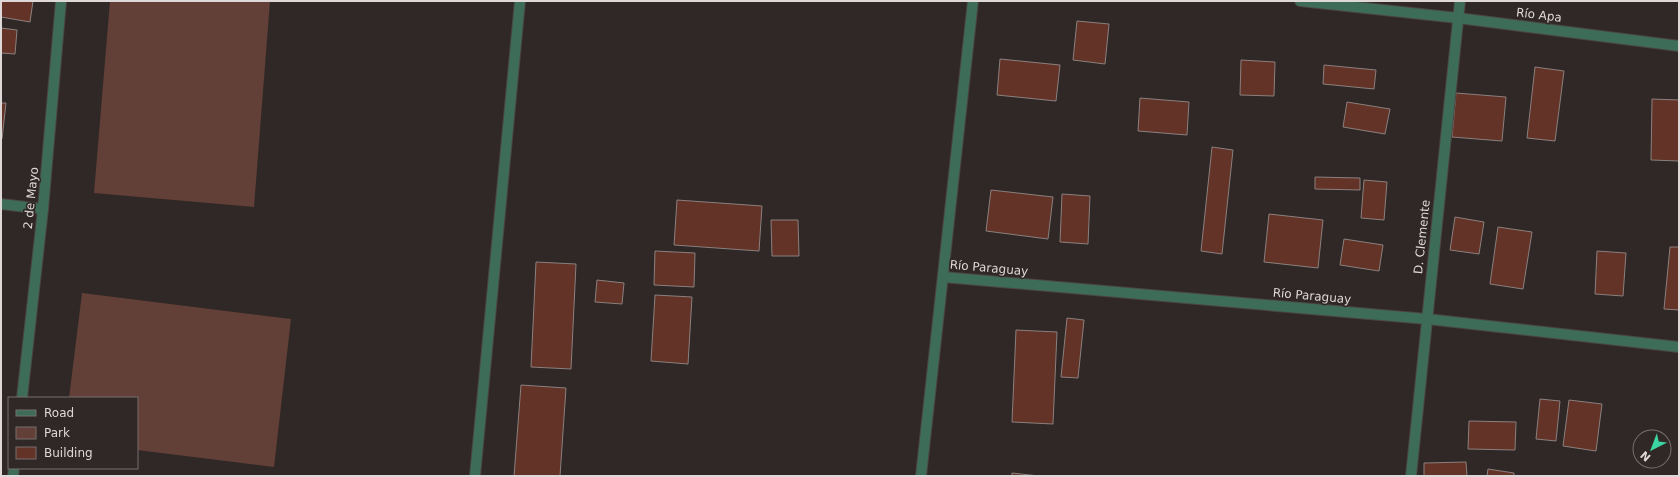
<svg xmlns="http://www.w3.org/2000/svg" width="1680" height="477" font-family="'DejaVu Sans',sans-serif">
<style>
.green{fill:#623f37}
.building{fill:#643328;stroke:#8a807e}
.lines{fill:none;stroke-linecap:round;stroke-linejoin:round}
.minor-casing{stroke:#4c4442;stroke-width:12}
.minor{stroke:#3d6c59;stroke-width:10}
.labels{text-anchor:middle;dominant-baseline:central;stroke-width:3.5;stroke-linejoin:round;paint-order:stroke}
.street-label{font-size:12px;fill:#ded9d8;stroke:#302826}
</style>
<rect width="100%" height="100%" fill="#302826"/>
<!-- green -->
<g class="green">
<polygon points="110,1 270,1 254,207 94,193"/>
<polygon points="82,293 291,319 274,467 137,450 137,398 69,398"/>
</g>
<!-- building -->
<g class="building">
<polygon points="1,1 33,1 30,22 1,17"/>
<polygon points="1077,21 1109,24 1105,64 1073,60"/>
<polygon points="1,28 17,30 15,54 1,53"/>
<polygon points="1000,59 1060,65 1056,101 997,95"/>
<polygon points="1241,60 1275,62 1274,96 1240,95"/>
<polygon points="1324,65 1376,70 1374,89 1323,84"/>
<polygon points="1535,67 1564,71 1555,141 1527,138"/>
<polygon points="1456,93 1506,97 1502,141 1452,137"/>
<polygon points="1140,98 1189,102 1187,135 1138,131"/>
<polygon points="1652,99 1679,100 1679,161 1651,160"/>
<polygon points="1347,102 1390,109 1385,134 1343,127"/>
<polygon points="1,103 6,103 2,139 1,139"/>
<polygon points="1212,147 1233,150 1222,254 1201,251"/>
<polygon points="1315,177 1360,178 1360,190 1315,189"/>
<polygon points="1364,180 1387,182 1384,220 1361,218"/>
<polygon points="991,190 1053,197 1048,239 986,231"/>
<polygon points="1062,194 1090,196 1088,244 1060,242"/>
<polygon points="677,200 762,206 759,251 674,245"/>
<polygon points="1269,214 1323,220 1318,268 1264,262"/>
<polygon points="1455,217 1484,222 1479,254 1450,250"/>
<polygon points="771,220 798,220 799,256 772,256"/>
<polygon points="1498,227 1532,232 1523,289 1490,284"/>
<polygon points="1344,239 1383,245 1379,271 1340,265"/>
<polygon points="1670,247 1679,247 1679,310 1664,309"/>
<polygon points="655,251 695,253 694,287 654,285"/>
<polygon points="1597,251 1626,253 1623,296 1595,294"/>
<polygon points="536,262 576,264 571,369 531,367"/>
<polygon points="597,280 624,283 622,304 595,302"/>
<polygon points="655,295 692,297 688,364 651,361"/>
<polygon points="1067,318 1084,320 1078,378 1061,377"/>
<polygon points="1016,330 1057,332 1053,424 1012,422"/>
<polygon points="521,385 566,388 560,476 514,476"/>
<polygon points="1540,399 1560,401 1556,441 1536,439"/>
<polygon points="1569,400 1602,404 1596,451 1563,446"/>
<polygon points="1469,421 1516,422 1515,450 1468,449"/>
<polygon points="1466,462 1467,476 1424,476 1424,463"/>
<polygon points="1488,469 1514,473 1514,476 1487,476"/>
<polygon points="1012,473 1039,476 1012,476"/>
</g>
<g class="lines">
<defs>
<g id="minor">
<polyline points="1300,1 1458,18 1679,46"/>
<polyline points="1,204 43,209"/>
<polyline points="943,277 1427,319 1679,347"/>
<polyline points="22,398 43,209 61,1"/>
<polyline points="13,476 14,468"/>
<polyline points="475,476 520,1"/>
<polyline points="921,476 973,1"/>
<polyline points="1411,476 1460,1"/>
</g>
</defs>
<!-- minor casing -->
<use href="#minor" class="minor-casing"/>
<!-- minor -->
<use href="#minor" class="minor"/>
</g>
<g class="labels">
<!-- street labels -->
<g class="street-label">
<text transform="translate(1539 15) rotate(7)">Río Apa</text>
<text transform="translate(31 198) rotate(-84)">2 de Mayo</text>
<text transform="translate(1422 237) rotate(-84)">D. Clemente</text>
<text transform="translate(989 268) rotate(5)">Río Paraguay</text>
<text transform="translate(1312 296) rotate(5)">Río Paraguay</text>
</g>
</g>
<!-- border -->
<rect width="1680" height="477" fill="none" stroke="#ded9d8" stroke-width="4"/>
<!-- legend -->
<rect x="8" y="397" width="130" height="72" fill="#302826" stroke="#766f6d"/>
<rect x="16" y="410" width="20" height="6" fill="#3d6c59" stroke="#766f6d"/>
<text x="44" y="417" font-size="12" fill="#ded9d8">Road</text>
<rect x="16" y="427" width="20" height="12" fill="#623f37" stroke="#766f6d"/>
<text x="44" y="437" font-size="12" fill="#ded9d8">Park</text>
<rect x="16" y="447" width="20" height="12" fill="#643328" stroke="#766f6d"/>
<text x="44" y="457" font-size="12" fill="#ded9d8">Building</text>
<!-- north arrow -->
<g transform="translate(1652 449) rotate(222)"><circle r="19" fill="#302826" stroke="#766f6d"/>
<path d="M0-3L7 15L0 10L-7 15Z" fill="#3dd4a3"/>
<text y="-6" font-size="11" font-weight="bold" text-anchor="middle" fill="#ded9d8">N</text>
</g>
</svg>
